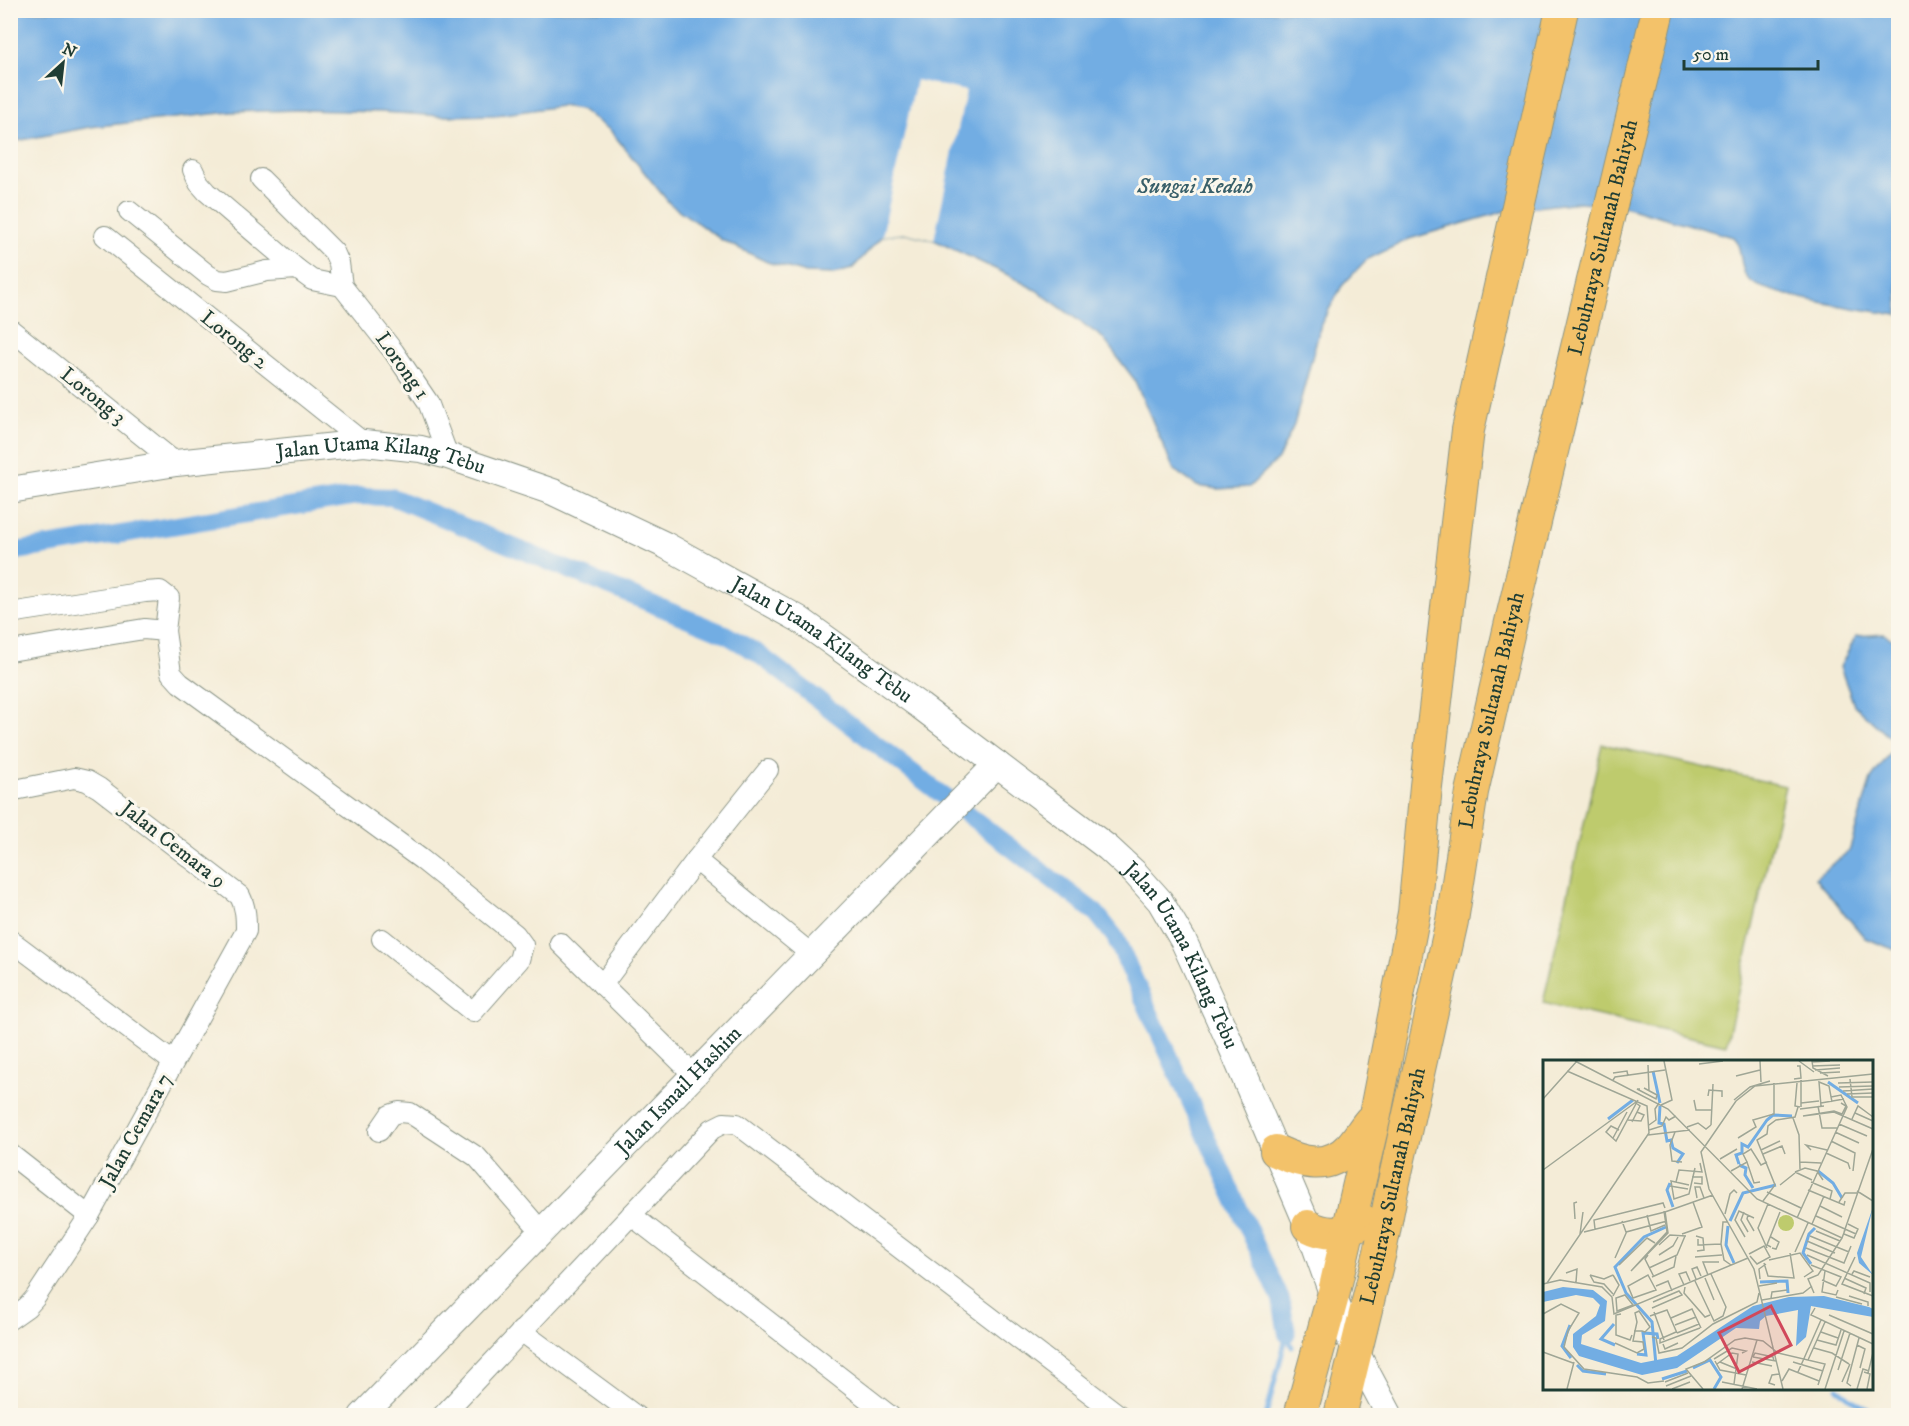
<svg xmlns="http://www.w3.org/2000/svg" width="1909" height="1426" font-family="'IM FELL DW Pica',serif">
<style>
.green{fill:#becb6d;stroke:#6e8450;stroke-width:1.5}
.water{fill:#72ade3;stroke:#48758c;stroke-width:1.5}
.pier{fill:#f4ecd7}
.lines{fill:none;stroke-linecap:round;stroke-linejoin:round}
.stream{stroke:#72ade3;stroke-width:5}
.canal{stroke:#72ade3;stroke-width:18}
.minor-casing{stroke:#8a9486;stroke-width:22}
.tertiary-casing{stroke:#8a9486;stroke-width:28}
.primary-casing{stroke:#8a9486;stroke-width:34}
.minor{stroke:#fff;stroke-width:20}
.tertiary{stroke:#fff;stroke-width:26}
.primary{stroke:#f3c26a;stroke-width:32}
.labels{text-anchor:middle;dominant-baseline:central;stroke-width:6;stroke-linejoin:round;paint-order:stroke}
.street-label{font-size:21px;fill:#1f3d34;stroke:#fbf7ec}
.water-label{font-size:22px;font-style:italic;fill:#385f69;stroke:#fbf7ec}
.inset-river{fill:none;stroke:#72ade3;stroke-width:3}
.inset-road{fill:none;stroke:#9fa696;stroke-width:1.5}
.view{fill:#d1495b;fill-opacity:0.15;stroke:#d1495b;stroke-width:3}
.inset-edge{fill:none;stroke:#1f3d34;stroke-width:3}
</style>
<rect width="100%" height="100%" fill="#fbf7ec"/>
<filter id="ink" filterUnits="userSpaceOnUse"><feTurbulence type="fractalNoise" baseFrequency=".0167" numOctaves="2"/><feDisplacementMap in="SourceGraphic" scale="12" xChannelSelector="R" yChannelSelector="G"/><feConvolveMatrix kernelMatrix="1 2 1 2 8 2 1 2 1" color-interpolation-filters="sRGB"/></filter>
<filter id="wash" filterUnits="userSpaceOnUse"><feTurbulence type="fractalNoise" baseFrequency=".008" numOctaves="4" result="noise"/><feDisplacementMap in="SourceGraphic" scale="24" xChannelSelector="R" yChannelSelector="G"/><feGaussianBlur stdDeviation="1.35" result="paint"/><feColorMatrix in="noise" values="0 0 0 0 0 0 0 0 0 0 0 0 0 0 0 0 0 1.4 0 .05"/><feComposite in="paint" operator="in"/></filter>
<g filter="url(#wash)">
<rect width="100%" height="100%" fill="#f4ecd7"/>
<!-- green -->
<polygon class="green" points="1602,744 1785,786 1726,1045 1543,1003"/>
<!-- water -->
<g class="water">
<path d="M10 11H1898V315C1872 311 1765 296 1749 280 1738 269 1744 248 1733 237L1620 205 1580 202 1509 210 1409 239 1366 260 1342 286 1321 324 1294 425 1278 459 1249 487 1218 489 1197 486 1174 470 1134 379 1103 338 1036 290 1006 274 934 240 906 233 882 236 852 269 833 274 806 273 767 262 722 240 670 204 610 130 580 109 561 106 497 115 442 116 381 112 302 110 231 112 90 127 11 142Z"/>
<polygon points="1885,634 1898,644 1898,951 1865,938 1815,878 1849,851 1871,779 1897,744 1854,705 1840,667 1856,636"/>
</g>
<!-- pier -->
<polygon class="pier" points="916,80 966,91 934,240 906,233 882,236"/>
<g class="lines">
<!-- stream -->
<g class="stream">
<polyline points="1287,1335 1292,1347"/>
<polyline points="1838,1388 1857,1403 1881,1416"/>
<polyline points="1266,1416 1287,1334"/>
</g>
<!-- canal -->
<polyline class="canal" points="10,552 357,496 392,497 725,634 757,653 1096,913 1115,937 1281,1300 1287,1334"/>
</g>
</g>
<g filter="url(#ink)">
<g class="lines">
<defs>
<g id="minor">
<polyline points="193,170 199,183 207,192 297,269"/>
<polyline points="261,179 334,252 339,263 342,286 394,352 428,402 448,456"/>
<polyline points="129,211 208,275 217,280 227,281 267,271 297,269 312,280 342,286"/>
<polyline points="105,236 364,443"/>
<polyline points="10,329 176,463"/>
<polyline points="10,613 145,592 160,591 169,598 165,631"/>
<polyline points="10,651 144,629 165,631 171,673 180,683 421,859 515,934 523,945 519,960 473,1012 382,939"/>
<path d="M10 791 74 778 87 781 99 788 240 896C246 908 246 918 246 931L89 1216 35 1298 27 1307 10 1319"/>
<polyline points="696,860 811,954"/>
<polyline points="10,940 173,1062"/>
<polyline points="560,943 694,1075"/>
<polyline points="602,985 696,860 768,770"/>
<polyline points="379,1131 390,1115 399,1112 410,1113 477,1157 541,1231"/>
<polyline points="10,1154 89,1216"/>
<polyline points="631,1215 890,1416"/>
<polyline points="521,1331 636,1416"/>
<polyline points="442,1416 712,1129 724,1123 737,1124 1120,1416"/>
</g>
<g id="tertiary">
<path id="s1" d="M10 490 176 463 364 443 421 449 448 456 553 492 665 545 799 619 920 706 1108 848 1135 873 1160 901 1184 942 1227 1036 1308 1226 1333 1296 1356 1352 1390 1416"/>
<path id="s2" d="M362 1416 997 764"/>
</g>
<g id="primary">
<path d="M1276 1151C1302 1163 1328 1171 1350 1147 1357 1140 1363 1129 1370 1121"/>
<path d="M1308 1226C1329 1237 1346 1234 1364 1221"/>
<polyline points="1300,1416 1333,1296 1375,1115 1414,913 1426,786 1468,430 1562,10"/>
<path id="s3" d="M1340 1416 1380 1252 1391 1195 1452 921 1472 792 1511 622 1658 10"/>
</g>
</defs>
<!-- minor casing -->
<use href="#minor" class="minor-casing"/>
<!-- tertiary casing -->
<use href="#tertiary" class="tertiary-casing"/>
<!-- primary casing -->
<use href="#primary" class="primary-casing"/>
<!-- minor -->
<use href="#minor" class="minor"/>
<!-- tertiary -->
<use href="#tertiary" class="tertiary"/>
<!-- primary -->
<use href="#primary" class="primary"/>
</g>
</g>
<g class="labels">
<!-- street labels -->
<g class="street-label">
<text stroke="none"><textPath href="#s3" startOffset="1208">Lebuhraya Sultanah Bahiyah</textPath></text>
<text transform="translate(234 340) rotate(39)">Lorong 2</text>
<text transform="translate(402 366) rotate(55)">Lorong 1</text>
<text transform="translate(93 396) rotate(39)">Lorong 3</text>
<text stroke="none"><textPath href="#s1" startOffset="375">Jalan Utama Kilang Tebu</textPath></text>
<text stroke="none"><textPath href="#s1" startOffset="861">Jalan Utama Kilang Tebu</textPath></text>
<text stroke="none"><textPath href="#s3" startOffset="722">Lebuhraya Sultanah Bahiyah</textPath></text>
<text transform="translate(173 845) rotate(38)">Jalan Cemara 9</text>
<text stroke="none"><textPath href="#s1" startOffset="1347">Jalan Utama Kilang Tebu</textPath></text>
<text stroke="none"><textPath href="#s2" startOffset="454">Jalan Ismail Hashim</textPath></text>
<text transform="translate(136 1131) rotate(-61)">Jalan Cemara 7</text>
<text stroke="none"><textPath href="#s3" startOffset="236">Lebuhraya Sultanah Bahiyah</textPath></text>
</g>
<!-- water labels -->
<g class="water-label">
<text x="1195" y="186">Sungai Kedah</text>
</g>
</g>
<!-- overview -->
<g transform="translate(1543 1060)">
<rect width="330" height="330" fill="#f4ecd7"/>
<path d="M235 163a8 8 0 1 1 16 0a8 8 0 1 1-16 0Z" fill="#becb6d"/>
<path d="M330 147 318 197 330 215 316 203 314 193ZM20 227 50 230 64 241 62 261 39 275 38 284 98 303 134 296 210 246 246 237 281 236 326 247 330 249V257L268 246 263 277 253 286 255 250 223 256 217 261 216 269 193 268 134 308 99 315 36 296 30 287V274L53 256 57 245 50 238 33 235 0 242V232Z" fill="#72ade3"/>
<path class="inset-river" d="M110 11 117 43M285 22 315 43M117 46 116 63 121 64 124 81 128 80 130 88 140 94 134 103M65 59 90 40M196 104 193 95 199 93V84L205 87 224 60 230 55 249 56M196 105 203 108 202 115 210 128M275 111 290 123 299 138M127 123 124 130 130 147M187 161 200 133 233 125M185 166 183 185 191 203M268 204 260 193 266 174 272 168M217 222 244 221 245 233M71 264 58 279 72 285M27 265 19 286 28 298M94 294 103 295 100 273 114 274 115 279M34 305 40 311 63 314M113 305 109 262 83 233 72 207 101 177 123 167M150 308 167 300 178 317 171 329M119 319 144 311"/>
<path class="inset-road" d="M32 1 125 49 214 139 299 178 302 170M217 1 218 22M256 1 271 12M269 1 270 8 285 16M269 2 287 1M156 4 180 1M105 5 106 31M269 6 297 5M272 10 297 8M70 13 84 11 85 16M277 13 297 12M193 16 217 10M251 19 258 18 257 6H254M307 19 309 37H330M70 20 72 17 122 10M258 20V47M254 23 252 46 257 47M295 23 330 22M296 27 330 26M97 29H94L113 39 114 35 101 28M300 31 330 29M304 34 330 33M165 36 166 30 179 31V37M0 39 34 1M151 40 153 50H169M191 40 207 27 227 21M258 43 276 41M278 43 301 39M298 43 303 46 299 54 291 51 260 56 291 52 330 69M118 45 129 40 121 1M275 46 279 68H294M278 46 276 22 286 26 289 42M257 49 281 46M312 53 330 61M250 58 256 75 257 109M309 59 315 46 330 57M85 60 98 61 101 55 94 52M89 62 97 46 93 43M296 64 324 76M106 65 113 60 112 49 116 43M168 65 170 24M144 67 155 63 163 69 168 65M76 70 68 66 63 72 73 81 95 40M106 70 119 66 123 57 126 60 133 56M132 72 127 85 129 101 139 102M292 72 316 83M105 75 147 70M70 78 84 52M195 78 213 67 210 60 231 54V23M288 81 312 93 310 111M218 90 237 81M268 90 263 85 284 90M283 93 305 103 307 109M220 94 239 86 242 94M177 99 194 89M204 102 200 94 208 89 218 105 224 102M257 102 278 103M0 110 93 42M188 111 204 102 211 123 217 122M252 112 262 108 274 111 280 120M252 112 269 120M149 117H159V124L151 123M133 122 136 110 159 112 157 103M268 122 289 131 287 139M146 125 128 121 131 139 146 134 152 108M237 125 252 113M127 126 145 129M265 130 301 145 302 141M314 131 330 141M224 132 258 148M154 138 152 127H157L161 138M220 141 232 125 214 80 224 74 225 66 233 60 252 57 255 47M296 142 302 133H314M277 146 299 157M121 151 124 172 88 211 125 173 122 151M201 152 198 160 205 172M182 154 187 134 191 130 194 133M104 155 108 171 122 165M205 155 204 159 211 171M273 156 313 174M254 158 304 47 298 35 288 37M32 159 31 143 34 142M79 161 83 172 124 161M184 162H180L178 184 181 200 188 205M269 164 281 136M52 169 51 160 120 143 122 148M273 171 297 181M41 172 122 152 170 135M301 172 330 89M37 174 40 152M139 174 159 167 150 142M301 174 311 178 315 169 305 164M153 176 160 178 161 190 154 191M267 176 306 192M202 177 192 160 196 151 211 158M228 177 236 182 233 189 229 188M155 179V185L178 184M264 181 292 193M116 185 127 175 143 176M228 187 224 185 237 152M224 188 215 168 225 144M263 188 301 203 308 186M252 192 265 163M206 194 221 186 227 197 214 204 207 196M105 195 102 199 111 217M116 195 130 186 135 177M264 195 327 223V232M152 197 179 195M312 197 299 224 330 236M72 198 84 171M226 200 257 193 270 211 261 217M221 203 225 216 251 218 247 193M76 205 104 178 112 183M268 205 298 217 293 226 279 220M106 208 134 195 142 176M282 211 279 232 293 235 295 230M23 213 34 209 33 222M309 214 311 211 327 217M47 215 51 222 61 224 70 234M47 215 61 219 70 215M105 215 113 230 90 238 85 226ZM165 215 160 202H176M109 217 131 207 133 196M162 218 171 240M301 218 323 228 321 234M153 219 149 209 154 207 158 216M217 219 216 209 223 204M152 221 171 261 180 256 183 247 168 214M4 223 106 73 104 46 24 11M0 224 17 220 59 227 69 237 71 254 205 198M141 225 136 214 143 212 147 221M113 226 125 221 129 231M216 226 234 223M142 227 141 233 162 257 167 255M271 233 265 219 275 215 299 178M82 235 90 245 74 251 73 238ZM70 236 76 225 70 215M306 236 325 242V246M293 237 319 244M228 238 229 232 244 230M219 240 260 233 269 226M109 248 139 235 136 231 110 242M272 248 268 255 330 284M111 252 121 280M0 254 18 244 36 253 25 271 21 287 41 309 94 317 105 323 121 321M78 254 73 255V275L87 280 89 275M286 255 330 274M107 256 124 250 134 273M128 258 149 249 158 268M132 265 153 257M133 272 117 279V283L157 268M278 272 295 278M134 273 156 264M109 277 113 278 116 293 139 288 170 264 214 242 216 233M274 280 293 285 298 270M72 283 94 293 101 289 100 282 90 281 92 271 94 262 92 253 96 251 107 267 102 272 99 271H91M120 284 122 289 135 283M314 285 322 289 317 308M271 288 289 293 306 304M0 292 30 303M210 297 212 293 230 297 231 301M210 297 233 301M171 299 189 288 203 291 199 293M265 300 282 262M172 301 177 310 203 315M177 302 194 309M209 302 229 306M250 302 280 311M174 304 189 293 195 294 191 324M295 310 307 273M255 312 278 260M321 312 327 314 324 329M325 313 330 293M239 321 246 309 276 321M122 322 145 313M179 322 214 329M299 322 307 304M232 325 226 323 229 315 236 314M123 326 148 316M308 326 304 323 316 278M24 329 31 302M129 329 147 322M160 329 143 309 161 302 192 280 202 278 220 281 235 293 282 304 275 325M199 329 214 280M240 329 211 209 166 129 158 92 193 41 212 26 330 14M282 329 301 271M314 329 320 309 326 311"/>
<path class="view" d="M228 246 248 285 196 312 176 273Z"/>
<rect width="330" height="330" class="inset-edge"/>
</g>
<!-- margin -->
<rect width="1909" height="1426" fill="none" stroke="#fbf7ec" stroke-width="36"/>
<!-- north arrow -->
<g transform="translate(63 63) rotate(27)" stroke="#fbf7ec" stroke-width="4.5" paint-order="stroke">
<path d="M0-4.5L10 22L0 15L-10 22Z" fill="#1f3d34"/>
<text y="-9" font-size="16" font-weight="bold" text-anchor="middle" fill="#1f3d34">N</text>
</g>
<!-- scale -->
<path d="M1684 60v9h134v-9" fill="none" stroke="#1f3d34" stroke-width="3"/>
<text x="1693" y="60" font-size="18" fill="#1f3d34" stroke="#fbf7ec" stroke-width="4.5" paint-order="stroke">50 m</text>
</svg>
